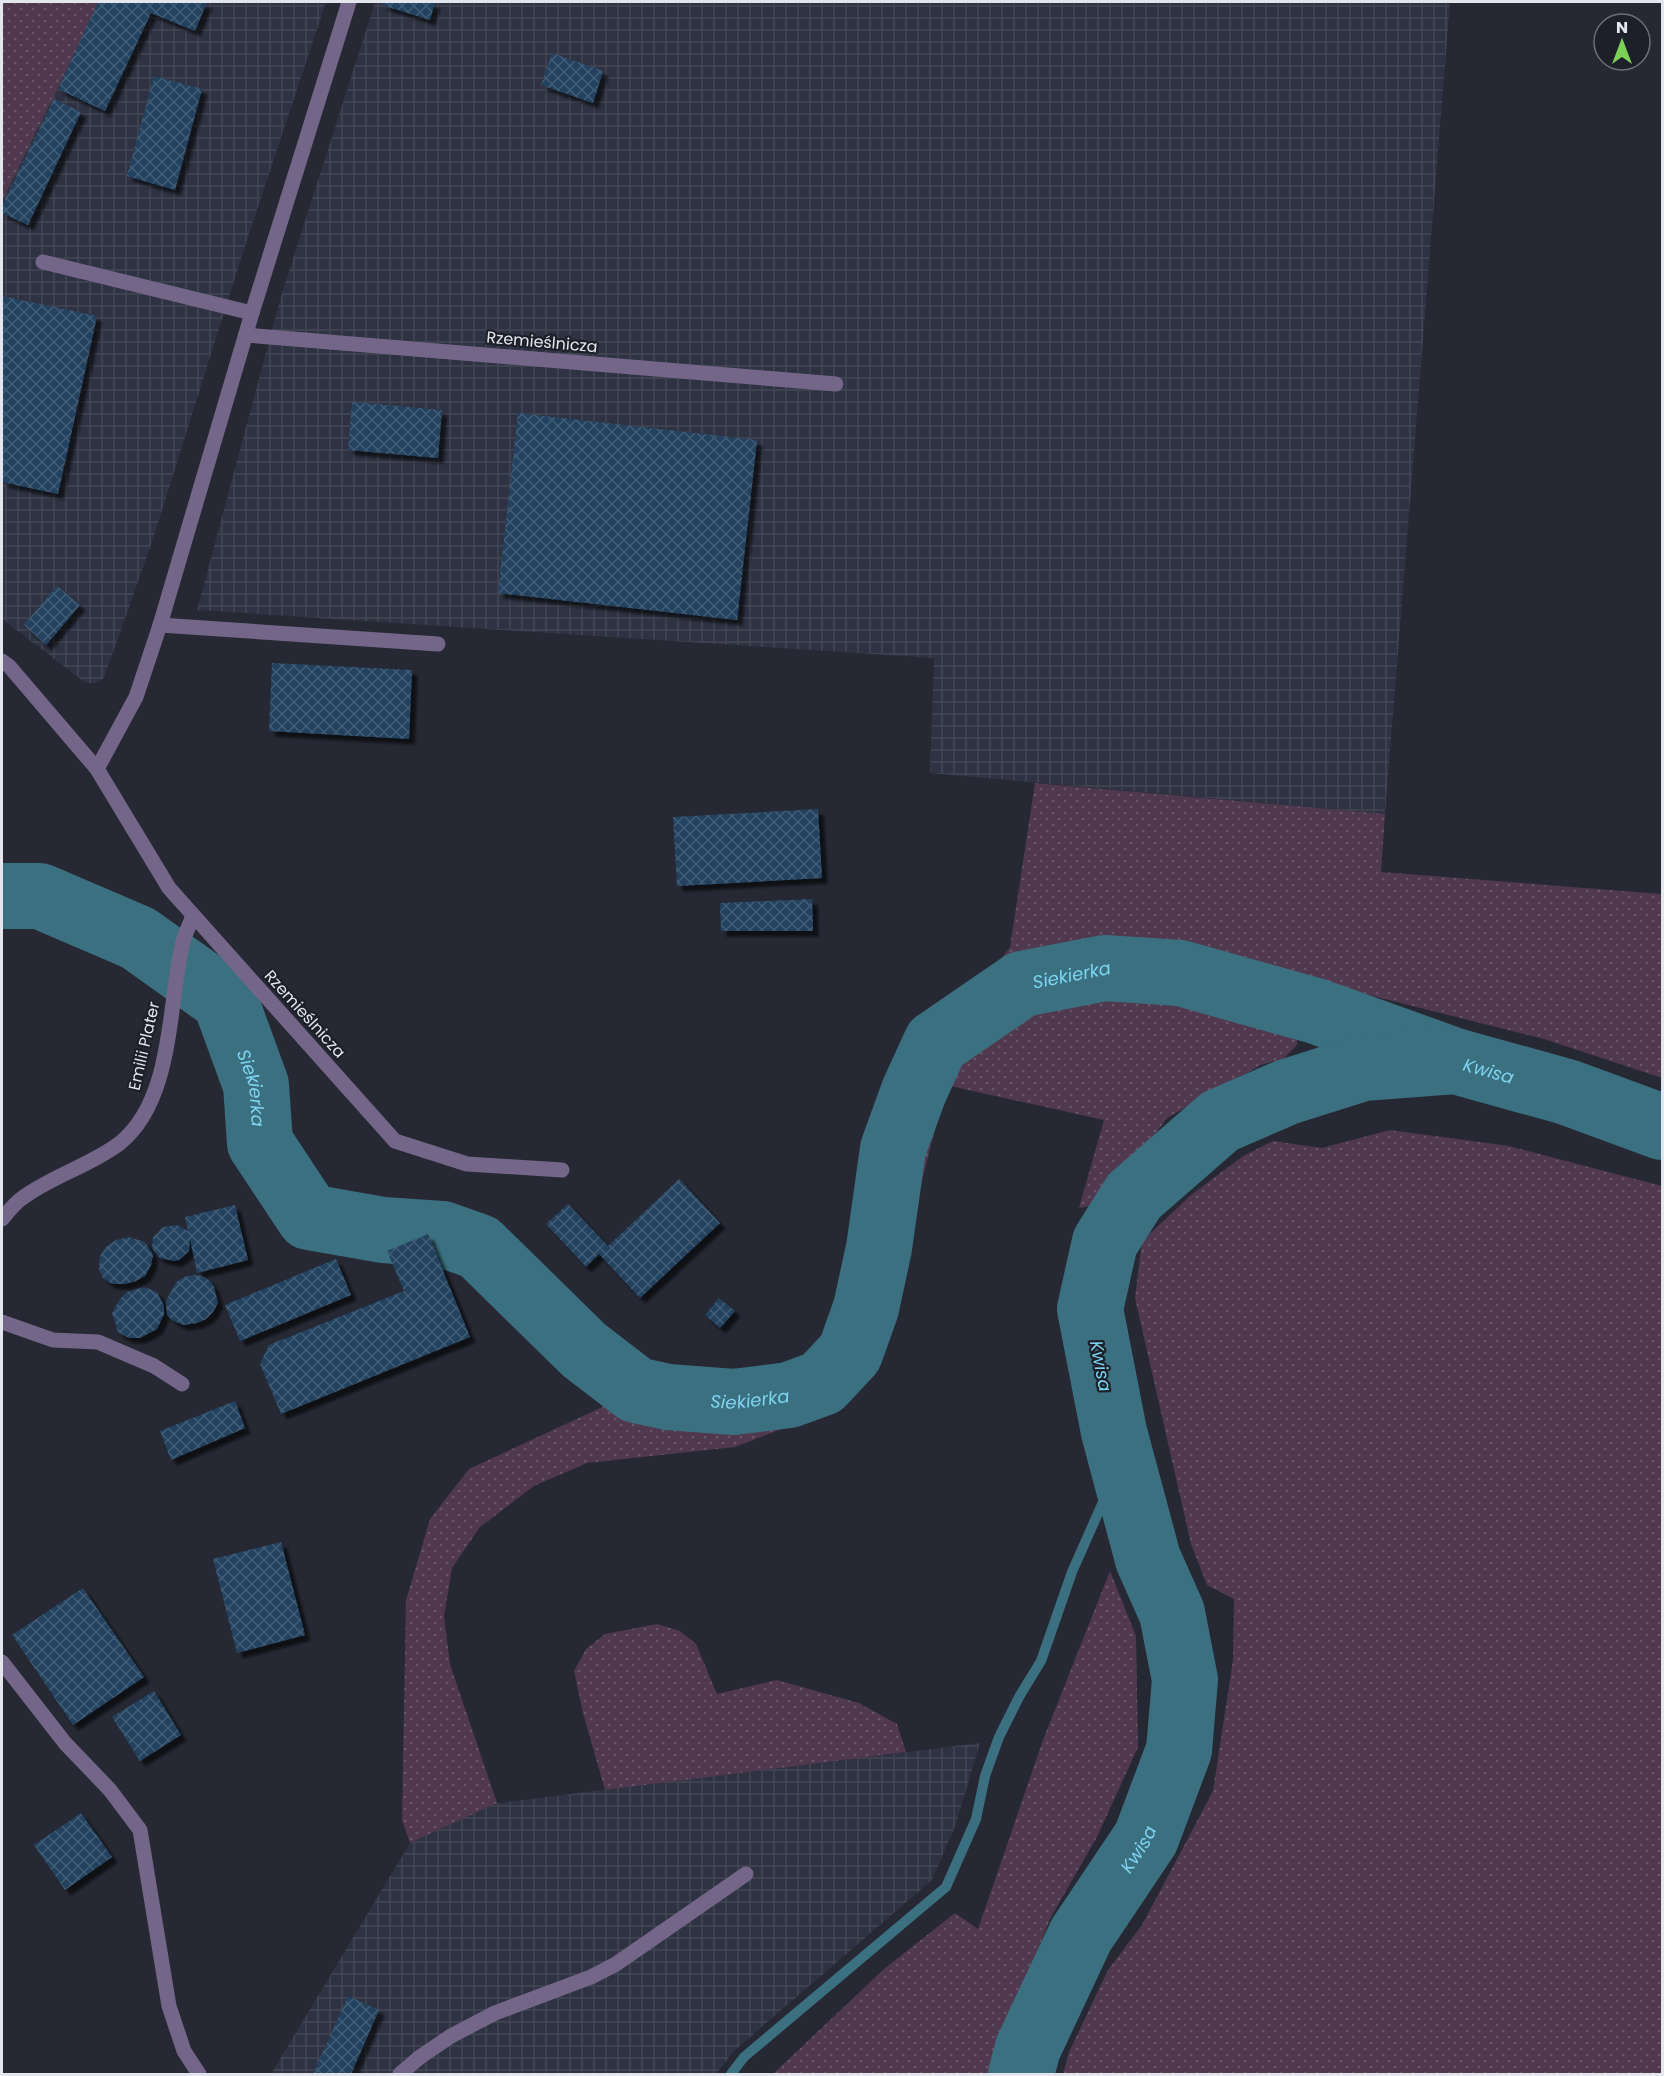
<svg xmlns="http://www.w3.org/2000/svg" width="1664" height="2076" font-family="Poppins,sans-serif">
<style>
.industrial{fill:url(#industrial-grid)}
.grass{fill:url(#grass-dots)}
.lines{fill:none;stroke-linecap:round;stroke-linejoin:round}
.stream{stroke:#3b7080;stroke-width:10}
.river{stroke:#3b7080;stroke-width:66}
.building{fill:url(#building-cross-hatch);filter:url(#shadow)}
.minor{stroke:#736688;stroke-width:15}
.labels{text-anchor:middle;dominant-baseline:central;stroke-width:4.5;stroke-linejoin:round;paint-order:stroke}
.street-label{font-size:16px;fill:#e4e6ed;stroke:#1d1f29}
.water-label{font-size:18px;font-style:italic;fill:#7dd4ef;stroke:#1d1f29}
</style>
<defs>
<pattern id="industrial-grid" width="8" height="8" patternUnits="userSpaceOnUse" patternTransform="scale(1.5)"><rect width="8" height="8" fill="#2e3242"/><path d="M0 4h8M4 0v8" fill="none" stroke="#424654"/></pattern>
<pattern id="grass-dots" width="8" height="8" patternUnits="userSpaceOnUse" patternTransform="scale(1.5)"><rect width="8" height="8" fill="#50384e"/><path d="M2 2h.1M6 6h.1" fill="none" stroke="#695568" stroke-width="1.8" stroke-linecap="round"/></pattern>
<pattern id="building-cross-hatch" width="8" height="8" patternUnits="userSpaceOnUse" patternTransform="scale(1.5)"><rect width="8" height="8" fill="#22425f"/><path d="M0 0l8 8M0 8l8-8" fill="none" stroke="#425d76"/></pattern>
<filter id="shadow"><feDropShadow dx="5.5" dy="5.5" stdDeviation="1.5" flood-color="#0009"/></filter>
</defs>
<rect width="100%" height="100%" fill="#262833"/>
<!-- industrial -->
<g class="industrial">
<polygon points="100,2 326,2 245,246 152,542 104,678 96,683 86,683 2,619 2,201"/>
<polygon points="375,2 1450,2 1385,814 930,773 934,658 197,610 282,293"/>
<polygon points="980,1743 956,1824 932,1880 734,2051 716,2074 271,2074 410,1843 497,1803"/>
</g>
<!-- grass -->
<g class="grass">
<polygon points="2,2 100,2 2,201"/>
<polygon points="1035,783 1385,814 1381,872 1662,894 1662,1078 1544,1039 1321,983 1170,950 1077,943 990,974 1010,947"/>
<polygon points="1131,987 1218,995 1278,1012 1297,1022 1297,1045 1283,1059 1261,1065 1167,1118 1131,1168 1114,1201 1079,1208 1104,1120 946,1085 907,1241 905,1186 919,1111 944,1057 1009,1010 1042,993"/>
<polygon points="1390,1130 1509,1146 1662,1186 1662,2074 1063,2074 1069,2052 1108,1970 1142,1925 1213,1791 1233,1660 1234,1599 1207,1585 1191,1544 1135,1298 1142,1241 1191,1195 1243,1156 1273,1141 1322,1148"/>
<polygon points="862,1383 813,1417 735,1447 587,1463 534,1486 480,1527 452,1568 444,1616 450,1664 497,1803 410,1843 402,1820 406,1600 430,1519 469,1469 611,1403 684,1418 813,1405"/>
<polygon points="1110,1571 1136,1636 1138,1747 1097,1837 1051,1917 1010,2020 997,2074 773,2074 884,1969 955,1913 978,1929 1043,1740"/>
<polygon points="657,1624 680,1631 696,1644 717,1694 777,1680 859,1703 897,1724 906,1752 605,1790 583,1713 574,1671 586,1649 605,1634"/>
</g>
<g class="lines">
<!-- stream -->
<polyline class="stream" points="731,2074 744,2057 946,1887 976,1819 985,1776 999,1737 1019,1697 1041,1661 1072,1572 1103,1502 1118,1448"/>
<!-- river -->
<g class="river">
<path id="s1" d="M2 896H40L138 938 225 1000 256 1085 260 1143 309 1217 383 1230 442 1234 479 1247 584 1350 636 1390 668 1397 734 1402 789 1395 822 1383 850 1353 866 1308 879 1248 893 1149 914 1091 936 1043 1022 984 1105 968 1180 973 1316 1011 1455 1061"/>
<path id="s2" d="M1021 2074 1028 2048 1081 1935 1146 1838 1179 1750 1185 1680 1172 1613 1148 1559 1114 1432 1090 1309 1105 1242 1134 1196 1220 1121 1287 1092 1363 1068 1455 1061 1567 1092 1662 1127"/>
</g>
</g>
<!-- building -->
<g class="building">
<polygon points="98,2 207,2 195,31 151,13 105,111 58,89"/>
<polygon points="384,2 435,2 430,20 382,5"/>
<polygon points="552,53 603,71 593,103 541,85"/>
<polygon points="154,76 202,89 175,190 127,176"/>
<polygon points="54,99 81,112 28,225 2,213 2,206"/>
<polygon points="2,296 97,316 58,494 2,482"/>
<polygon points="352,402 442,410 438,458 348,450"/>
<polygon points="518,413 757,440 737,620 498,593"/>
<polygon points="57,586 80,605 46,645 24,625"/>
<polygon points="272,663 412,670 409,739 269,731"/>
<polygon points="818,809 822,878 677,886 673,817"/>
<polygon points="812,899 813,931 721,931 720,903"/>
<polygon points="679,1179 720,1223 640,1298 599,1254 586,1267 546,1224 568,1204 608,1246"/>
<polygon points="235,1205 248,1260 197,1273 190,1239 189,1251 179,1260 174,1261 160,1258 152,1248 153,1237 163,1227 177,1225 188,1231 185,1217"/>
<polygon points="428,1234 470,1337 281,1414 260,1364 269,1345 404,1291 387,1251"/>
<polygon points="129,1237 145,1242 153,1255 151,1265 145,1276 136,1281 125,1284 112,1284 103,1278 99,1270 100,1256 106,1247 116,1240"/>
<polygon points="336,1259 351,1295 240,1341 225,1305"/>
<polygon points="194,1275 202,1276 209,1280 214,1287 218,1303 213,1312 206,1319 197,1323 183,1325 172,1320 167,1315 166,1301 176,1282 184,1277"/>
<polygon points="144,1287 157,1292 164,1306 164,1314 157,1329 140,1338 129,1338 118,1332 112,1313 120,1299 127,1292"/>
<polygon points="719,1298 735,1311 720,1328 705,1315"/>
<polygon points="235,1401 245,1428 171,1460 160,1431"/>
<polygon points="281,1542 305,1635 237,1653 213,1559"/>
<polygon points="83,1588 144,1677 73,1725 12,1635"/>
<polygon points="154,1691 181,1735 140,1761 112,1717"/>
<polygon points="81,1813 112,1857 65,1890 34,1845"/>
<polygon points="348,1996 379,2010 351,2074 313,2074"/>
</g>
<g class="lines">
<!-- minor -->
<g class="minor">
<polyline points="43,262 252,313"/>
<polyline points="246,335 836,384"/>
<polyline points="160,625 438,644"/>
<polyline points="2,661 9,666 97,769 169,888 395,1141 467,1164 562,1170"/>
<polyline points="97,769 136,697 160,625 252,313 349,2"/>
<path d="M2 1219C8 1212 14 1204 21 1199 51 1176 90 1166 120 1143 173 1100 168 1008 182 946 184 936 189 926 193 916"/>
<polyline points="2,1322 53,1340 98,1342 154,1366 182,1384"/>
<polyline points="2,1662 65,1743 110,1790 140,1830 169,2006 184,2051 199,2074"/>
<polyline points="400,2074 420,2057 451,2036 495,2013 591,1977 616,1964 746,1874"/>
</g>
</g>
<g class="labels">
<!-- street labels -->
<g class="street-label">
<text transform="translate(542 342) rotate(5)">Rzemieślnicza</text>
<text transform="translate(305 1014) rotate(48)">Rzemieślnicza</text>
<text transform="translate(144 1046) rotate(-77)">Emilii Plater</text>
</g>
<!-- water labels -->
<g class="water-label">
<text stroke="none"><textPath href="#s1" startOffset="1584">Siekierka</textPath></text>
<text stroke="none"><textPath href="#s2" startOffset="1334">Kwisa</textPath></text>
<text stroke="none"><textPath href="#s1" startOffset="344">Siekierka</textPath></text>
<text transform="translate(1101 1366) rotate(79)">Kwisa</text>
<text stroke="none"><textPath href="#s1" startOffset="990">Siekierka</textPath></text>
<text stroke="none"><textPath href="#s2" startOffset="255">Kwisa</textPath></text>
</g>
</g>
<!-- border -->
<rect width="1664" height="2076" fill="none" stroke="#e4e6ed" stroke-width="6"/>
<!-- north arrow -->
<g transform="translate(1622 42)"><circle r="28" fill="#1d1f29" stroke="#6d6f77" stroke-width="1.5"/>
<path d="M0-4.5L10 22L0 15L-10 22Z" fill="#7bd156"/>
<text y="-9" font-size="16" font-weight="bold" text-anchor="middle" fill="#e4e6ed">N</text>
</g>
</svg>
